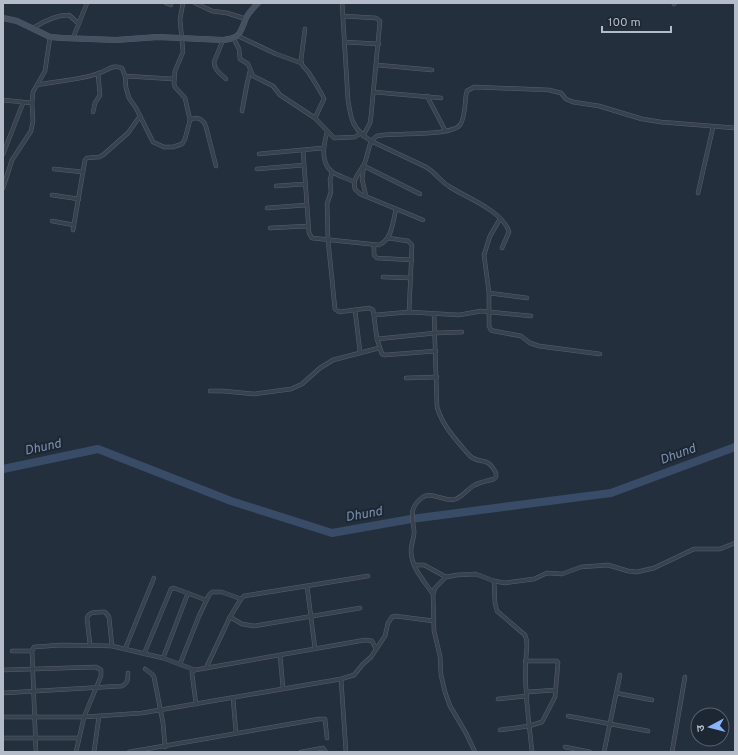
<svg xmlns="http://www.w3.org/2000/svg" width="738" height="755" font-family="Overpass,'Noto Sans Devanagari',sans-serif">
<style>
.lines{fill:none;stroke-linecap:round;stroke-linejoin:round}
.river{stroke:#394c67;stroke-width:8}
.street-casing{stroke:#565f6c;stroke-width:4.5}
.secondary-casing{stroke:#565f6c;stroke-width:6}
.street{stroke:#38414e;stroke-width:3.5}
.secondary{stroke:#465061;stroke-width:5.5}
.labels{text-anchor:middle;dominant-baseline:central;stroke-width:4;stroke-linejoin:round;paint-order:stroke}
.water-label{font-size:13px;font-style:italic;fill:#7c92b1;stroke:#1d2633}
</style>
<rect width="100%" height="100%" fill="#242f3e"/>
<g class="lines">
<!-- river -->
<polyline class="river" points="3,469 98,449 231,501 332,533 411,519 611,493 735,447"/>
<defs>
<g id="street">
<polyline points="166,3 171,5"/>
<polyline points="183,3 180,19 183,52 175,71 174,84 175,87 185,98 190,120"/>
<polyline points="195,3 212,11 227,13 246,19"/>
<path d="M342 3 348 100C351 121 353 129 371 141L426 167C435 172 441 182 450 187 467 198 503 211 509 232L502 248"/>
<polyline points="674,4 675,3"/>
<polyline points="343,16 376,18 380,21 371,116 370,123 363,136"/>
<path d="M33 28C44 21 56 15 69 15L79 24"/>
<path d="M305 29 301 60C301 67 306 68 309 73 312 78 323 95 324 99L315 118"/>
<polyline points="238,36 276,54 301,63"/>
<polyline points="73,38 87,3"/>
<polyline points="234,39 239,49 240,59 248,64 253,76 273,86 280,95 315,118 334,138 355,137 361,133"/>
<path d="M223 40 214 62C214 70 221 74 226 79"/>
<polyline points="344,42 379,44"/>
<polyline points="377,65 432,70"/>
<path d="M125 76 126 88 129 98 136 108 153 142 164 147H173L182 144 185 139 190 120C197 115 204 120 206 127L216 166"/>
<path d="M37 85C56 81 82 80 99 73 108 70 113 64 122 68L125 76 174 79"/>
<polyline points="374,92 441,98"/>
<polyline points="427,96 445,130"/>
<polyline points="3,100 32,103 33,92 45,71 50,37"/>
<polyline points="242,111 247,84 250,71"/>
<polyline points="93,112 95,103 100,95 98,74"/>
<path d="M327 132C324 144 320 161 331 171 337 176 347 178 354 182"/>
<path d="M303 150 309 233 312 238 379 245C392 240 393 221 396 209"/>
<polyline points="3,154 23,103"/>
<polyline points="259,154 323,148"/>
<polyline points="54,169 83,172"/>
<polyline points="257,169 304,165"/>
<polyline points="332,172 330,180 331,192 327,204 328,240 335,309 339,312 369,308 373,310 377,339 382,354 385,355 436,351"/>
<polyline points="276,186 305,184"/>
<polyline points="3,188 12,160 31,131 33,121 32,103"/>
<polyline points="698,193 713,127"/>
<polyline points="52,195 79,199"/>
<polyline points="366,196 362,179 364,166 420,194"/>
<polyline points="267,208 306,205"/>
<polyline points="500,219 490,236 484,255 489,293 489,326 491,330 494,331 521,336 530,343 539,346 600,354"/>
<path d="M423 220 360 194 355 189C352 179 359 174 363 166 369 157 367 141 377 136 394 132 450 137 460 125 465 118 465 103 466 95L467 91 474 87 549 90 561 93 566 99 573 102 599 106 642 119 661 122 735 128"/>
<polyline points="52,221 74,225"/>
<polyline points="270,228 308,226"/>
<polyline points="73,230 85,160 87,158 99,157 103,155 128,133 140,116"/>
<polyline points="388,238 408,241 412,245 409,312"/>
<polyline points="374,246 374,255 377,258 412,260"/>
<polyline points="383,277 411,278"/>
<polyline points="489,293 527,298"/>
<polyline points="355,310 360,352"/>
<polyline points="375,315 409,312 459,315 481,311 531,316"/>
<polyline points="377,339 436,333 462,332"/>
<polyline points="406,378 437,377"/>
<polyline points="210,391 223,391 254,394 291,389 302,384 320,368 333,360 379,348"/>
<polyline points="414,565 424,565 446,577"/>
<path d="M494 581 495 603 497 611 525 635C529 643 526 650 526 659 524 690 529 721 532 752"/>
<polyline points="307,586 315,649"/>
<path d="M433 594C424 581 411 567 411 551 411 543 415 537 414 530 412 516 409 507 423 497 433 491 446 503 456 499 463 496 467 490 473 486 479 482 487 481 494 479L496 477V473C487 455 480 465 470 456 457 441 443 427 437 407L434 313"/>
<polyline points="230,617 242,624 254,626 360,608"/>
<path d="M90 645 87 618C89 611 98 612 105 612L109 617 112 646"/>
<polyline points="125,649 154,578"/>
<polyline points="12,651 32,651"/>
<polyline points="144,654 171,589 174,588 206,600"/>
<polyline points="280,655 283,688"/>
<polyline points="163,658 188,593"/>
<polyline points="180,664 199,616 209,595 212,592 222,592 241,599"/>
<polyline points="206,668 230,617 241,599 244,596 368,576"/>
<polyline points="145,669 152,674 154,677 163,723 165,747"/>
<polyline points="3,670 96,667 101,670 101,676 84,717 76,752"/>
<polyline points="341,679 346,752"/>
<polyline points="527,692 556,690"/>
<path d="M3 693 122 686C128 683 128 679 128 673"/>
<polyline points="616,693 652,700"/>
<polyline points="233,698 236,733"/>
<polyline points="498,699 527,696"/>
<polyline points="196,704 192,674 192,671 195,670 365,640 372,641 376,649"/>
<polyline points="568,716 648,731"/>
<polyline points="3,717 84,717 142,713 341,679 354,675 363,664 371,657 385,636 388,623 392,617 395,616 434,621"/>
<polyline points="500,730 529,726 542,722 555,697 558,663 557,661 525,661"/>
<polyline points="3,738 79,738"/>
<polyline points="565,747 590,752"/>
<polyline points="36,752 32,651 34,647 62,645 112,646 163,658 195,670"/>
<polyline points="94,752 99,716"/>
<polyline points="129,752 319,719 325,719 327,738"/>
<polyline points="301,752 323,748 326,752"/>
<polyline points="475,752 466,733 450,706 445,692 441,675 440,656 434,631 433,594 435,588 446,577 457,575 476,574 494,581 505,583 534,579 547,573 562,574 581,567 608,565 628,571 637,572 654,568 694,549 720,549 735,543"/>
<polyline points="604,752 620,675"/>
<polyline points="672,752 685,677"/>
</g>
<path id="secondary" d="M3 18 17 21 50 37 63 38 116 40 158 37 223 40C241 38 240 33 246 18 249 12 253 8 258 3"/>
</defs>
<!-- street casing -->
<use href="#street" class="street-casing"/>
<!-- secondary casing -->
<use href="#secondary" class="secondary-casing"/>
<!-- street -->
<use href="#street" class="street"/>
<!-- secondary -->
<use href="#secondary" class="secondary"/>
</g>
<g class="labels">
<!-- water labels -->
<g class="water-label">
<text transform="translate(43 448) rotate(-12)">Dhund</text>
<text transform="translate(678 455) rotate(-20)">Dhund</text>
<text transform="translate(364 515) rotate(-10)">Dhund</text>
</g>
</g>
<!-- border -->
<rect width="738" height="755" fill="none" stroke="#b4bcc9" stroke-width="8"/>
<!-- north arrow -->
<g transform="translate(710 727) rotate(263)"><circle r="19" fill="#1d2633" stroke="#59626f"/>
<path d="M0-3L7 15L0 10L-7 15Z" fill="#8ab4f8"/>
<text y="-6" font-size="11" font-weight="bold" text-anchor="middle" fill="#b4bcc9">उ</text>
</g>
<!-- scale -->
<path d="M602 26v6h69v-6" fill="none" stroke="#b4bcc9" stroke-width="2"/>
<text x="608" y="26" font-size="12" fill="#b4bcc9" stroke="#1d2633" stroke-width="3" paint-order="stroke">100 m</text>
</svg>
